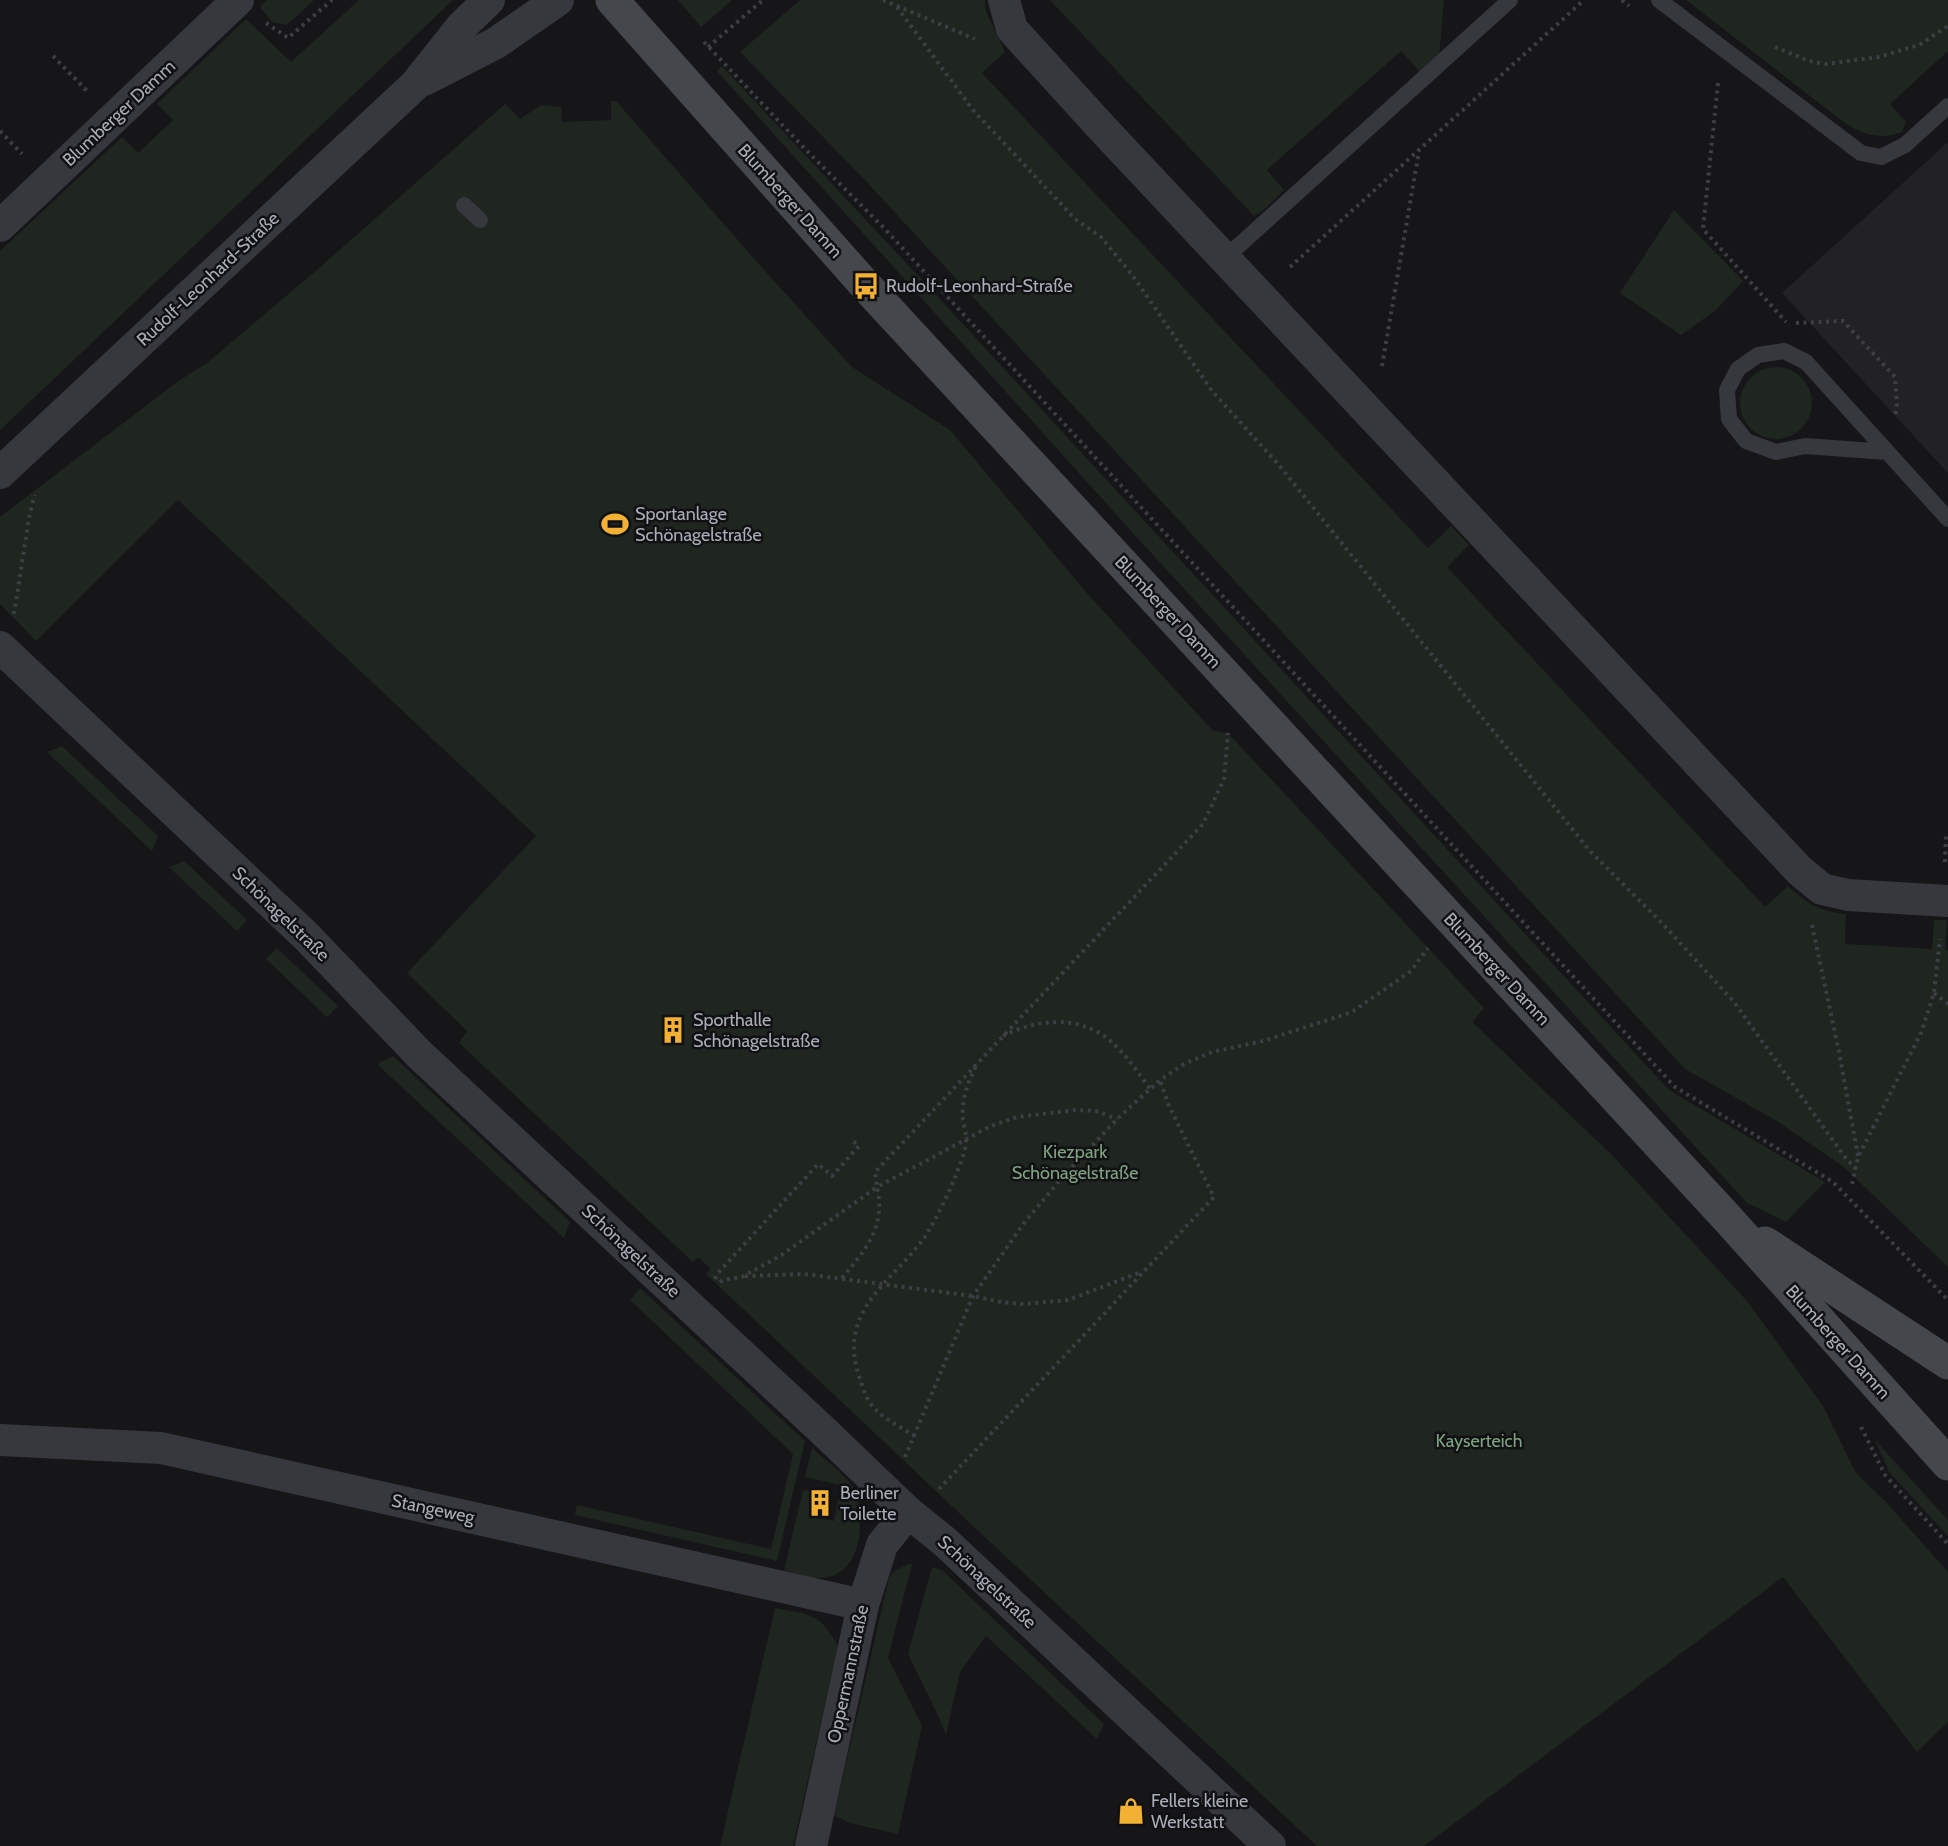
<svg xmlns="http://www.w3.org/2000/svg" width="1948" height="1846" font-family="Cabin,sans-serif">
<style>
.built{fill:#222225}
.green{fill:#1e261f}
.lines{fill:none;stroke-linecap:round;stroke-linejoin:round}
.path{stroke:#3d3f44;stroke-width:4;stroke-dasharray:3 4.5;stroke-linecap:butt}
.service{stroke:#37383d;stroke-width:16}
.minor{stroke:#37383d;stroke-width:32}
.secondary{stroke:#45474d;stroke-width:33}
.labels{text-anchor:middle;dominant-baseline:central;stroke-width:5;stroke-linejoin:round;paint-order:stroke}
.street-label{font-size:18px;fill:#a8adb8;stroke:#111113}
.poi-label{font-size:18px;fill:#a8adb8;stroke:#111113;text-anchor:start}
.park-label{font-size:18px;fill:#7fa381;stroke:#111113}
</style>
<rect width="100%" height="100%" fill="#161618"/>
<!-- built -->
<polygon class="built" points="1948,142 1948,473 1782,293"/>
<!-- green -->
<g class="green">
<polygon points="267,0 314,0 287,25 272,22 260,7"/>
<polygon points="359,0 453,0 0,430 0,251 122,137 138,153 173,120 157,104 246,19 291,62"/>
<polygon points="678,0 732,0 701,27"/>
<path d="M800 0H985L986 11 1005 52 982 73 1428 548 1451 526 1469 545 1447 567 1765 907 1788 886C1808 904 1819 911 1846 914L1845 944 1932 949 1934 920H1947L1945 949 1948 950V1267L1844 1167 1777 1121 1685 1069 864 179 740 52Z"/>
<polygon points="1050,0 1444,0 1439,56 1420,72 1401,51 1267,170 1284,190 1266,208 1254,216"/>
<path d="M1686 0H1948V51L1890 104 1906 122 1902 132C1880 140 1863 135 1845 123Z"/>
<polygon points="722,66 939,298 1669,1090 1825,1182 1786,1222 1747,1203 1142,543 717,71"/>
<polygon points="611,101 616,101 757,262 852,367 950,430 1086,592 1213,731 1228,733 1484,1008 1472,1022 1612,1155 1747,1301 1823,1406 1856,1473 1885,1501 1948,1572 1948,1722 1917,1752 1783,1577 1424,1846 1317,1846 989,1541 706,1274 710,1268 698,1257 693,1262 459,1043 467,1031 407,973 536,836 178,500 36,641 0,604 0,517 177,382 207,363 318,269 505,104 520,119 541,105 561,107 562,122 611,120"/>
<polygon points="1674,210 1743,281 1716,310 1681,335 1620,293"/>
<circle cx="1776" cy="403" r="36"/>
<polygon points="62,746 158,836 152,851 47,752"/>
<polygon points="184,861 247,920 237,931 169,867"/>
<polygon points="277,948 338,1006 327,1017 266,959"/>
<polygon points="393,1056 570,1222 564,1238 377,1064"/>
<polygon points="640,1288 805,1441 777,1561 575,1515 577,1505 771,1549 793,1454 630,1300"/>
<polygon points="1875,1440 1948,1520 1948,1536 1889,1472"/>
<path d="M812 1448C824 1459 844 1473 852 1486 859 1495 860 1510 860 1521 861 1549 849 1580 816 1578 806 1578 794 1573 784 1570L803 1490 815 1491 810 1517 834 1521 841 1485 805 1477Z"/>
<polygon points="909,1564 912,1564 888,1658 922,1726 898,1834 850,1823 834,1815 889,1578 893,1572"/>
<polygon points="932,1567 942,1570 1104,1724 1097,1739 986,1636 960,1672 946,1735 942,1724 908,1654"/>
<path d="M775 1608C811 1615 819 1612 838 1646L793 1846H720Z"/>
</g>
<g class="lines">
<!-- path -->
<g class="path">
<polyline points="883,0 975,39"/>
<polyline points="1622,0 1629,6"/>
<polyline points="897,7 973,110 1075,219 1101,237 1133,276 1212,391 1278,464 1590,851 1660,921 1734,1002 1844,1156 1856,1169"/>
<polyline points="266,23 288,38 332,0"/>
<polyline points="704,42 805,149 883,227 1675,1087 1833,1182 1948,1300"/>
<polyline points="708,47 763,0"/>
<polyline points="1775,47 1809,61 1826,64 1878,57 1919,45 1948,26"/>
<polyline points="53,56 88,92"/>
<polyline points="1718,83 1703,229 1786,322"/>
<polyline points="0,131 22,154"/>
<polyline points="1290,267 1584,0"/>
<polyline points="1796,323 1843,321 1895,377 1897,404 1895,416"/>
<polyline points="1382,366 1419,151"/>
<polyline points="14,614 30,512 35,495"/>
<polyline points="1945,862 1946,834"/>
<polyline points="1812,925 1839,1052 1858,1156"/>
<polyline points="1934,993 1948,1004"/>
<path d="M1003 1036C1036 1019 1078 1015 1108 1039 1125 1053 1137 1071 1150 1089"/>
<polyline points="1852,1184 1858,1157 1921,1033 1934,993 1940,939"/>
<polyline points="745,1276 804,1274 973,1296 1001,1302 1024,1304 1068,1300 1141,1272"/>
<path d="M842 1278C866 1249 886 1227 877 1187L991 1126 1017 1117 1075 1110 1096 1111 1117 1119"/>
<polyline points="715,1279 717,1274 818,1164 832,1176 859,1146 853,1141"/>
<polyline points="720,1282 723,1280 742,1277 780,1256 877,1187 875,1172 1203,824 1224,779 1228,733"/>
<polyline points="1861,1427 1885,1475 1948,1544"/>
<path d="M915 1436C902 1428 888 1421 877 1411 868 1404 863 1389 860 1379 835 1309 894 1282 926 1235 937 1217 947 1197 955 1177 959 1167 967 1150 966 1138 966 1132 964 1126 963 1120 961 1099 968 1082 977 1064"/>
<polyline points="905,1457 973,1296 1024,1223 1060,1180 1117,1119 1160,1080 1184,1064 1212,1052 1263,1041 1352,1012 1411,971 1428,948"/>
<polyline points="939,1489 1214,1197 1169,1106 1160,1080"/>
</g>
<!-- service -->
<g class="service">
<polyline points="1659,0 1861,153 1881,157 1905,145 1948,106"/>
<polyline points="464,205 480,220"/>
<polyline points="1224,259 1510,0"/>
<polyline points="1887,452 1805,446 1776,452 1746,441 1729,419 1727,390 1738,369 1758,355 1784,351 1806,362 1948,519"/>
</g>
<!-- minor -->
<g class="minor">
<polyline points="1004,0 1012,29 1102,128 1800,871 1822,889 1848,895 1948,901"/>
<polyline points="424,80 496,43 558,0"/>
<polyline points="0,226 238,0"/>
<polyline points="0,473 415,85 462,26 489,0"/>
<polyline points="0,647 306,936 419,1054 818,1426 908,1512 944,1541 1270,1846"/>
<polyline points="0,1440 161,1448 863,1605"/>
<polyline points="811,1846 863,1605 882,1545 908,1512"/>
</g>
<!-- secondary -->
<g class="secondary">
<polyline points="612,0 866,286 1728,1219 1948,1464"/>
<polyline points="1765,1243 1948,1363"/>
</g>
</g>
<!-- icons -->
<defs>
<symbol id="bus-bare" viewBox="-9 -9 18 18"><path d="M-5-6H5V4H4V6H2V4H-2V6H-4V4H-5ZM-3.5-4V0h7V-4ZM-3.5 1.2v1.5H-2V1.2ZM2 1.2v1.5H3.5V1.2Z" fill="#f2b134" stroke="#111113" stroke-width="2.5" paint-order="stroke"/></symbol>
<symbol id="stadium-bare" viewBox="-9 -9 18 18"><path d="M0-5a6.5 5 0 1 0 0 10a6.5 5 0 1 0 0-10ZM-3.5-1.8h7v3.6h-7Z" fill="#f2b134" stroke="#111113" stroke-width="2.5" paint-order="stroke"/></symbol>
<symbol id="building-bare" viewBox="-9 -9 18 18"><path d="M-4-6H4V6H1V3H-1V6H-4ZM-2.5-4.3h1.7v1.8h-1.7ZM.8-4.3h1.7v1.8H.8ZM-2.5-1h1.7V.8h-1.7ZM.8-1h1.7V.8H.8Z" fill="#f2b134" stroke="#111113" stroke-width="2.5" paint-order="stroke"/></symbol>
<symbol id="shop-bare" viewBox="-9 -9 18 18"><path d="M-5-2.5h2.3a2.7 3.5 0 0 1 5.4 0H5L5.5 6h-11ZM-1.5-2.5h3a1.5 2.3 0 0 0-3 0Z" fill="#f2b134" stroke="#111113" stroke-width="2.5" paint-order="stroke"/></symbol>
</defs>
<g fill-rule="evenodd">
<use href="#bus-bare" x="847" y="267" width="38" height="38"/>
<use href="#stadium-bare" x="596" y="505" width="38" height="38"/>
<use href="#building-bare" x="654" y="1011" width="38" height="38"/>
<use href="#building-bare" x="801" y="1484" width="38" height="38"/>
<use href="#shop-bare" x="1112" y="1792" width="38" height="38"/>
</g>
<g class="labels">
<!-- street labels -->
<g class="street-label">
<text transform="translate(119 113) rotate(-43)">Blumberger Damm</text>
<text transform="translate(790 201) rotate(48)">Blumberger Damm</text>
<text transform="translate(208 279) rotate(-43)">Rudolf-Leonhard-Straße</text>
<text transform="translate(1168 612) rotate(47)">Blumberger Damm</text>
<text transform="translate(281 914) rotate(44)">Schönagelstraße</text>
<text transform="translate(1497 969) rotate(47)">Blumberger Damm</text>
<text transform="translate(631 1251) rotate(43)">Schönagelstraße</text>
<text transform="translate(1838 1342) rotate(48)">Blumberger Damm</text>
<text transform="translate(433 1509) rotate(12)">Stangeweg</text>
<text transform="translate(987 1582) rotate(43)">Schönagelstraße</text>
<text transform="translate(848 1674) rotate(-78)">Oppermannstraße</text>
</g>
<!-- poi labels -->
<g class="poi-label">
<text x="886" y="286">Rudolf-Leonhard-Straße</text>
<text x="635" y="514">Sportanlage<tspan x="635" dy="21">Schönagelstraße</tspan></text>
<text x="693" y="1020">Sporthalle<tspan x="693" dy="21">Schönagelstraße</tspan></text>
<text x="840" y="1493">Berliner<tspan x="840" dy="21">Toilette</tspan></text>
<text x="1151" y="1801">Fellers kleine<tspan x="1151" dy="21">Werkstatt</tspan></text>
</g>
<!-- park labels -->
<g class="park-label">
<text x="1075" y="1152">Kiezpark<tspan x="1075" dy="21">Schönagelstraße</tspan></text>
<text x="1479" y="1441">Kayserteich</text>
</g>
</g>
</svg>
